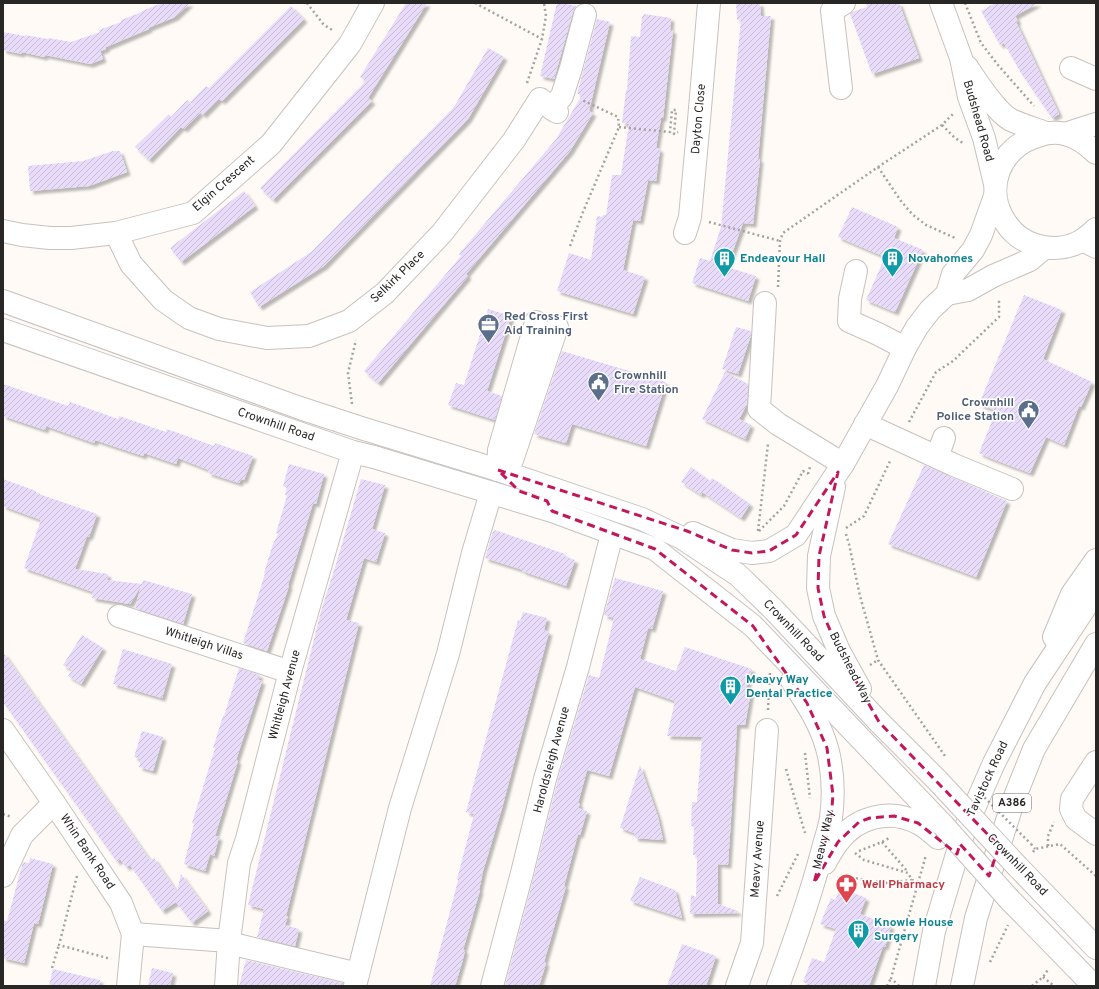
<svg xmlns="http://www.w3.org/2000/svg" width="1099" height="989" font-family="Overpass,sans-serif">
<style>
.building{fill:url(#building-hatch);filter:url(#shadow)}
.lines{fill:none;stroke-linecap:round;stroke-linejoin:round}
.minor-casing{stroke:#c7c2be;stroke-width:24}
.major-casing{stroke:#c7c2be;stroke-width:24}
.highway-casing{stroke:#c7c2be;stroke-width:24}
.path{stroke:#a5a29f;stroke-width:2.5;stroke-dasharray:2 3;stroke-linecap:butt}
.minor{stroke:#fff;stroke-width:22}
.major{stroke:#fff;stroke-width:22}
.highway{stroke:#fff;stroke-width:22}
.major-bridge-casing{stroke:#c7c2be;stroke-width:24;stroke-linecap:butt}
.path-bridge{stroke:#a5a29f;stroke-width:2.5;stroke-dasharray:2 3;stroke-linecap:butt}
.major-bridge{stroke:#fff;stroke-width:22}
.marked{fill:none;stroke:#c2185b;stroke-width:3;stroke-dasharray:8 5;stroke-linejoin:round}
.labels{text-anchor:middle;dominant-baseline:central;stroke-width:3;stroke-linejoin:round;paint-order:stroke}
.shield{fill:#fff;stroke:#696867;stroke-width:1}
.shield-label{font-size:11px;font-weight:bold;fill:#292726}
.street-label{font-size:12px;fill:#292726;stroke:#fff}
.culture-label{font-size:12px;font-weight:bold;fill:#0d838f;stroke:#fff;text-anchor:start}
.service-label{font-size:12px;font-weight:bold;fill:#4e5e75;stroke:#fff;text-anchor:start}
.health-label{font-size:12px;font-weight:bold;fill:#be3a42;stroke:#fff;text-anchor:start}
</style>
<defs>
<pattern id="building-hatch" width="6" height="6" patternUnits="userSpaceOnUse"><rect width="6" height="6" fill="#e9dcfb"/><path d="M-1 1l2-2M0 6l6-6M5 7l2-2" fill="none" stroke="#c8bdd7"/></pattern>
<filter id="shadow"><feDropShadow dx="3.5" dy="3.5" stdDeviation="1" flood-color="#0004"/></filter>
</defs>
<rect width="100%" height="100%" fill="#fffaf6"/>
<!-- building -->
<g class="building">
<polygon points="162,3 190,3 175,17 148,28 149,29 106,47 106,49 100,51 103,59 90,64 45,55 44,57 22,52 21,54 3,50 3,32 25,36 25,35 48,39 48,38 71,42 100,32 99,30 121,22 121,20 142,12 142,11"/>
<polygon points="406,3 427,3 368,98 372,101 273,200 260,188 366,81 360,77"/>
<polygon points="557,3 562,3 576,6 573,12 554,79 540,76"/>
<polygon points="736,3 760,3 761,16 771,16 758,159 760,159 753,224 743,223 727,267 756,276 748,301 692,283 700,258 710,261 721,227 741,19 737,20"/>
<polygon points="866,3 899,3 919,58 872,74 850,14 852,12 867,7"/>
<polygon points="995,3 1038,3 1015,16 1018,21 1016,22 1059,114 1052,118 1021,73 1004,43 1000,45 981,11"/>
<polygon points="291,6 304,19 222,101 219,99 203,115 190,102 206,86 209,88"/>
<polygon points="644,14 671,18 670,30 673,30 663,118 661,118 656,148 660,149 656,181 648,180 640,221 633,220 623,270 645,277 633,314 557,291 569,253 591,260 597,216 602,217 603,215 606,215 612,175 621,175 629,124 622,123 626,90 627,90 631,36 640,37 642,16 643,16"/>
<polygon points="597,19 610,22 589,111 593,113 581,133 570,151 466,274 468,276 378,383 364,371 461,256 459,254 556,139 565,124 582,95 577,94"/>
<polygon points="488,48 504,57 468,119 324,266 259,307 250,292 311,252 454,107"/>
<polygon points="187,100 200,113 184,129 181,127 149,160 135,147 169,114 171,117"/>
<polygon points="113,151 120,151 127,172 89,186 30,191 28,166 83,161"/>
<polygon points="244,191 255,206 181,262 170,248"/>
<polygon points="852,207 898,227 894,238 923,250 895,312 866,300 885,257 838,237"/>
<polygon points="1024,295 1062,310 1043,359 1092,382 1081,407 1079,406 1064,445 1046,437 1030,473 990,458 979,453 996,411 979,404"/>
<polygon points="488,309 511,316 487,391 502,396 495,420 448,405 456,383 464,385"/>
<polygon points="736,327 751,331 751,335 738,374 722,369"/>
<polygon points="562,351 666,382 646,446 572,424 566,443 534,434"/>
<polygon points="725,372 748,384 747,404 739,419 751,425 745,439 702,419"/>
<polygon points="3,384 68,406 70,402 118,419 119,416 166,432 167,429 214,446 215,443 253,456 244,480 241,479 239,483 208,473 209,470 178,458 176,464 144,453 143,456 95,440 94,443 46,426 45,430 3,416"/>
<polygon points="289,464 324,474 316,504 313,503 288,585 289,586 267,651 243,643 260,590 265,573 264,573 273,544 278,534 276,533 287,496 285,495 287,488 283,486"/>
<polygon points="924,465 1007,501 976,577 888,544"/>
<polygon points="691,467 710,481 708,484 712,478 750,504 741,518 702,492 701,495 681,482"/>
<polygon points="3,479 36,491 36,493 97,514 89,537 87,536 75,569 108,574 107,580 142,584 143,580 192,594 183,624 135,608 141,586 130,604 92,598 93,592 24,568 41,520 3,506"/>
<polygon points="361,479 385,485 372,529 385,533 376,562 364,558 346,620 359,623 286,916 288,916 285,925 299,929 295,946 257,937 264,909 248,905 321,611 336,564"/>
<polygon points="495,530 565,554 564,556 575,560 566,586 522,571 523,570 485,558 493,531 494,532"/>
<polygon points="615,578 663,591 652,629 648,628 640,659 676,671 685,647 752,669 746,689 751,691 745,725 737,725 728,865 718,864 718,904 738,911 737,913 690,914 691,895 696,897 697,855 693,855 694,827 691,826 692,802 697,802 702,737 667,736 675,701 635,687 609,776 587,770 578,803 580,804 578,808 587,811 580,835 578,834 564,886 566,886 544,962 546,963 539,986 505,986 534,876 558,779 589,675 599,678 614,618 604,615"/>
<polygon points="523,612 547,618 544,630 549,632 502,808 483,871 479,890 480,890 463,950 465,950 463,959 455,986 430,986 453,900 458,880 457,879 474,814 466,812 518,620 520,621"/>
<polygon points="82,635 103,648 81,684 68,676 72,670 63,665"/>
<polygon points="123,649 172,664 162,698 113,684"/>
<polygon points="3,652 150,860 154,858 177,892 181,874 208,911 192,923 176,902 162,911 130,865 126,867 120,859 117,862 3,702"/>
<polygon points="239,668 260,675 258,680 262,681 236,760 238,761 215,836 219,837 214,856 210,854 205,871 184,864 194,824 192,823 215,748 213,748 223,716 224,716"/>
<polygon points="142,731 163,737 153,771 139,767 141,759 134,757"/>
<polygon points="640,765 658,817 663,840 635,838 634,833 620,828"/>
<polygon points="30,858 53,864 38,924 34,923 24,963 3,958 3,920 7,921 22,865 23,862 29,863"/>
<polygon points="640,877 675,890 682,918 630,901"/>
<polygon points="841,888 866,898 860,914 891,926 885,947 883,946 869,986 815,986 803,982 812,958 824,962 836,929 820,924 831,898 835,900"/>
<polygon points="682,944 716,956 706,986 667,986"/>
<polygon points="246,960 343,983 343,986 239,986"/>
<polygon points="152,968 173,973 170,986 148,986"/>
<polygon points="53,969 100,980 99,986 49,986"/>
</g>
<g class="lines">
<defs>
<g id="minor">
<polyline points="1071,68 1096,79"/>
<polyline points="841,88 832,11 844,3"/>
<polyline points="552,109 562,96 571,68 585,15"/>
<polyline points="1065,134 1096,124"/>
<polyline points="3,231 22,235 50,238 71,238 116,233 193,213 271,144 350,44 373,3"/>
<polyline points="116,233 131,264 163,300 189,318 219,329 267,338 309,336 349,321 385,293 442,233 514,140 540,99 557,112"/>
<polyline points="685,233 690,217 699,120 709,3"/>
<polyline points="856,271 850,299 849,321 878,334 905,348"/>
<polyline points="765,303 759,409 778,424 843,464"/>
<polyline points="865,424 954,465 1012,489"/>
<polyline points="937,457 944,438"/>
<polyline points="498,470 512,460 557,327"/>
<polyline points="498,470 499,450 536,322"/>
<polyline points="119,616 290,672"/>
<polyline points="3,730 54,803 121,903 133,934 128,986"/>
<polyline points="1096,762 1072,799 1071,809 1076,819 1096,834"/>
<polyline points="3,876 22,835 54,803"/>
<polyline points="133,934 229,941"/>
<polyline points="229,943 358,974"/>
<polyline points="226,986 229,941 239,863 247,839 290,672 353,452"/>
<polyline points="355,986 400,808 448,654 473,553 491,493"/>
<polyline points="492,986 522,873 545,779 578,667 612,534"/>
<polyline points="737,986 752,943 767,730"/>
</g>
<g id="major">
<polyline points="941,3 961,58 969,97 984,138 995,184"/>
<path d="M967 67C977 82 995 111 1011 120 1022 125 1035 129 1046 133"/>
<path d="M1096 153C1087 145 1078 137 1065 134 1056 132 1046 133 1038 136 999 147 983 190 1006 223 1013 234 1023 241 1035 245 1050 250 1070 249 1084 239 1088 236 1092 233 1096 229"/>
<polyline points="947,294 968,290 993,276 1030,260 1044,248"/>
<polyline points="3,301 300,408 361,428 498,470 642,519 682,538 738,575 774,610 879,722 938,781"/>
<polyline points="3,330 353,452 374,457 552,511 655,549 753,626 943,825"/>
<polyline points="834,487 819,556 818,588 824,616 839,651 860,689"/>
<polyline points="693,533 732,550 752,553 769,551 796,535 843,464 887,386 905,348 917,327 930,310 947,294 953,274 973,250 981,235 995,196"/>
<path d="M825 863C829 856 833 848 838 842 856 817 890 808 918 823 926 827 932 833 938 838"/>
<polyline points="1018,867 1096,948"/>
<polyline points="1009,899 1094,986"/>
<path d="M778 986C794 943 809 900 821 856 824 843 829 830 831 818 834 795 833 770 827 748 820 723 806 702 792 681"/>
</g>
<g id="highway">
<polyline points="1083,240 1096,247"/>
<polyline points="1054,637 1072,594 1096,560"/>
<polyline points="924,986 934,931 964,831 994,763 1035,683 1096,591"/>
<polyline points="962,986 976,918 1014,799 1034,749 1096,644"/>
</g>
</defs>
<!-- minor casing -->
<use href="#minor" class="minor-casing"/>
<!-- major casing -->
<use href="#major" class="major-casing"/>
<!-- highway casing -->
<use href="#highway" class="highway-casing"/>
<!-- path -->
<g class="path">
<polyline points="307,3 324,25 334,31"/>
<polyline points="475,3 542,39"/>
<polyline points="965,3 981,43 998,65 1034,106"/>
<polyline points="527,83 542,39 546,16 544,3"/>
<polyline points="942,125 955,138 963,143"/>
<polyline points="619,127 670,132 672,110 676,110 674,134 678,132"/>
<polyline points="878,167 901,201 912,214 926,225 955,238 956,240"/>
<polyline points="709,222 780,241"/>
<polyline points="570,246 583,212 619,127 618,117 582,100"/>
<polyline points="778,287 780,241 783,233 878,167 942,125 953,114"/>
<polyline points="352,404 348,373 356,340"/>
<polyline points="909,422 936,372 953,361 999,317 999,299"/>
<polyline points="808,474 810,467"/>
<polyline points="846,528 864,516 891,459"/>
<polyline points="758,531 768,444"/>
<polyline points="759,531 784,506 803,471 808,474"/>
<polyline points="846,534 849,544 860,596 878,660 945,756"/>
<polyline points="870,665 878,660"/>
<polyline points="768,710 770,673"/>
<polyline points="805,753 810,798"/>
<polyline points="786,769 805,833"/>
<polyline points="3,814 12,817"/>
<polyline points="882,842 908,872"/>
<polyline points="1031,844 1035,849"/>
<polyline points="1048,846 1048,836 1054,822"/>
<polyline points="859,851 882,842 891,837"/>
<polyline points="1033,852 1035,849 1060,844 1096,876"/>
<polyline points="855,853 864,860 908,873 912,880 918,882"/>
<polyline points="77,876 59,945 111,959"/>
<polyline points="841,876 885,883 912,880"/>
<polyline points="777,896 798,854"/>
<polyline points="990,962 1008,925"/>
<polyline points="52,968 59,945"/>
<polyline points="1043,977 1054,986"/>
<polyline points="887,986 891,978"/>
<polyline points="899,986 891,978 926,855"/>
<polyline points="1032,986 1043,977 1049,968"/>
</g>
<!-- minor -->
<use href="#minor" class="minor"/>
<!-- major -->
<use href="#major" class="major"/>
<!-- highway -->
<use href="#highway" class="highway"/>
<defs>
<g id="major-bridge">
<polyline points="938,781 1018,867"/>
<polyline points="943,825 1009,899"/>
</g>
</defs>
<!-- major-bridge casing -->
<use href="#major-bridge" class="major-bridge-casing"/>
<!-- path-bridge -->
<polyline class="path-bridge" points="981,794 1031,844"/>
<!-- major-bridge -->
<use href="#major-bridge" class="major-bridge"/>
</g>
<!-- marked area -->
<path class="marked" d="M498 470 687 531 732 550 752 553 769 551 796 535 838 472 819 556 818 588 824 616 839 651 879 722 999 846 989 876 960 844 957 854 918 823 894 816 870 818 859 822 838 842 814 883 831 819 833 795 827 748 807 703 753 626 655 549 552 511 547 501 519 491Z"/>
<!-- icons -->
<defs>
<symbol id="building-pin" viewBox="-11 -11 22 30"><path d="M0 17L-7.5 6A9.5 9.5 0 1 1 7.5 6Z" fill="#0f9aa8" stroke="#fff"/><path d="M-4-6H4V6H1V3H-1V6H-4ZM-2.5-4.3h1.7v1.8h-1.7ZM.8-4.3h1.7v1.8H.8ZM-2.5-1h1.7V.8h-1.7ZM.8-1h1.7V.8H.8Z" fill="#fff"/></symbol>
<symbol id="office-pin" viewBox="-11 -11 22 30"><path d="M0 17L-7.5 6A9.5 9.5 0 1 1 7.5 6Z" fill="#5c6f8a" stroke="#fff"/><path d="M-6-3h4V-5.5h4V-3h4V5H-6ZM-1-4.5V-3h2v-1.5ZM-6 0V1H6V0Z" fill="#fff"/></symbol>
<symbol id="civic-pin" viewBox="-11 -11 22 30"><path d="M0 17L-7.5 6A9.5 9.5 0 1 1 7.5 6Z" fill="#5c6f8a" stroke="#fff"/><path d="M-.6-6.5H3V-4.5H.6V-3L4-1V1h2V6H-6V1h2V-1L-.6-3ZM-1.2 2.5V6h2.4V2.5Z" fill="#fff"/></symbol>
<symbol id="pharmacy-pin" viewBox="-11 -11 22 30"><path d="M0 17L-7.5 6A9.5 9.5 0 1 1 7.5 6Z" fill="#e0444e" stroke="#fff"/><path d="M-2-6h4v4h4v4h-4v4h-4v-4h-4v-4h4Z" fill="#fff"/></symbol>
</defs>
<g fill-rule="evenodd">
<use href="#building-pin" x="712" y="246" width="25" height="34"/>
<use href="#building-pin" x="880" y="246" width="25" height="34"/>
<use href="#office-pin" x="476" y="312" width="25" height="34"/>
<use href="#civic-pin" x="586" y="370" width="25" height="34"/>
<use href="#civic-pin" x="1016" y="398" width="25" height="34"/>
<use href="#building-pin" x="718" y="674" width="25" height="34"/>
<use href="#pharmacy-pin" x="834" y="872" width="25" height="34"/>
<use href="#building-pin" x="846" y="918" width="25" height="34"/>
</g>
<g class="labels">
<!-- shield labels -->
<rect class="shield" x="993" y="794" width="38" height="18" rx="3"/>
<g class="shield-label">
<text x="1012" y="803">A386</text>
</g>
<!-- street labels -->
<g class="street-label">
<text transform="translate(699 119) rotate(-85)">Dayton Close</text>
<text transform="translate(978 121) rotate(74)">Budshead Road</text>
<text transform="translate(224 184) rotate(-41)">Elgin Crescent</text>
<text transform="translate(398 277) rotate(-44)">Selkirk Place</text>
<text transform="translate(276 425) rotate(19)">Crownhill Road</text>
<text transform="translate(793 631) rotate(46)">Crownhill Road</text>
<text transform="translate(204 644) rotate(18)">Whitleigh Villas</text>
<text transform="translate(850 668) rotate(63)">Budshead Way</text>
<text transform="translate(285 695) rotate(-75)">Whitleigh Avenue</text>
<text transform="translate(552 760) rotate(-75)">Haroldsleigh Avenue</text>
<text transform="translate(988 779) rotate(-65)">Tavistock Road</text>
<text transform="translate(824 840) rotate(-77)">Meavy Way</text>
<text transform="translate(87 852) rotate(56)">Whin Bank Road</text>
<text transform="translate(758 859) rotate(-86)">Meavy Avenue</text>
<text transform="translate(1017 865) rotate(46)">Crownhill Road</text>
</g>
<!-- culture labels -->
<g class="culture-label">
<text x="740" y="259">Endeavour Hall</text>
<text x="908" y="259">Novahomes</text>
<text x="746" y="680">Meavy Way<tspan x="746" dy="14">Dental Practice</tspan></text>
<text x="874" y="923">Knowle House<tspan x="874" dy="14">Surgery</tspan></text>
</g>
<!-- service labels -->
<g class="service-label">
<text x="504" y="317">Red Cross First<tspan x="504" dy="14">Aid Training</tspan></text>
<text x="614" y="376">Crownhill<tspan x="614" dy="14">Fire Station</tspan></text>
<text x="1014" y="403" text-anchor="end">Crownhill<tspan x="1014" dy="14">Police Station</tspan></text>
</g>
<!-- health labels -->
<g class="health-label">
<text x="862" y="885">Well Pharmacy</text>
</g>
</g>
<!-- border -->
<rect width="1099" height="989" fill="none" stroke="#292726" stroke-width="8"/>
</svg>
